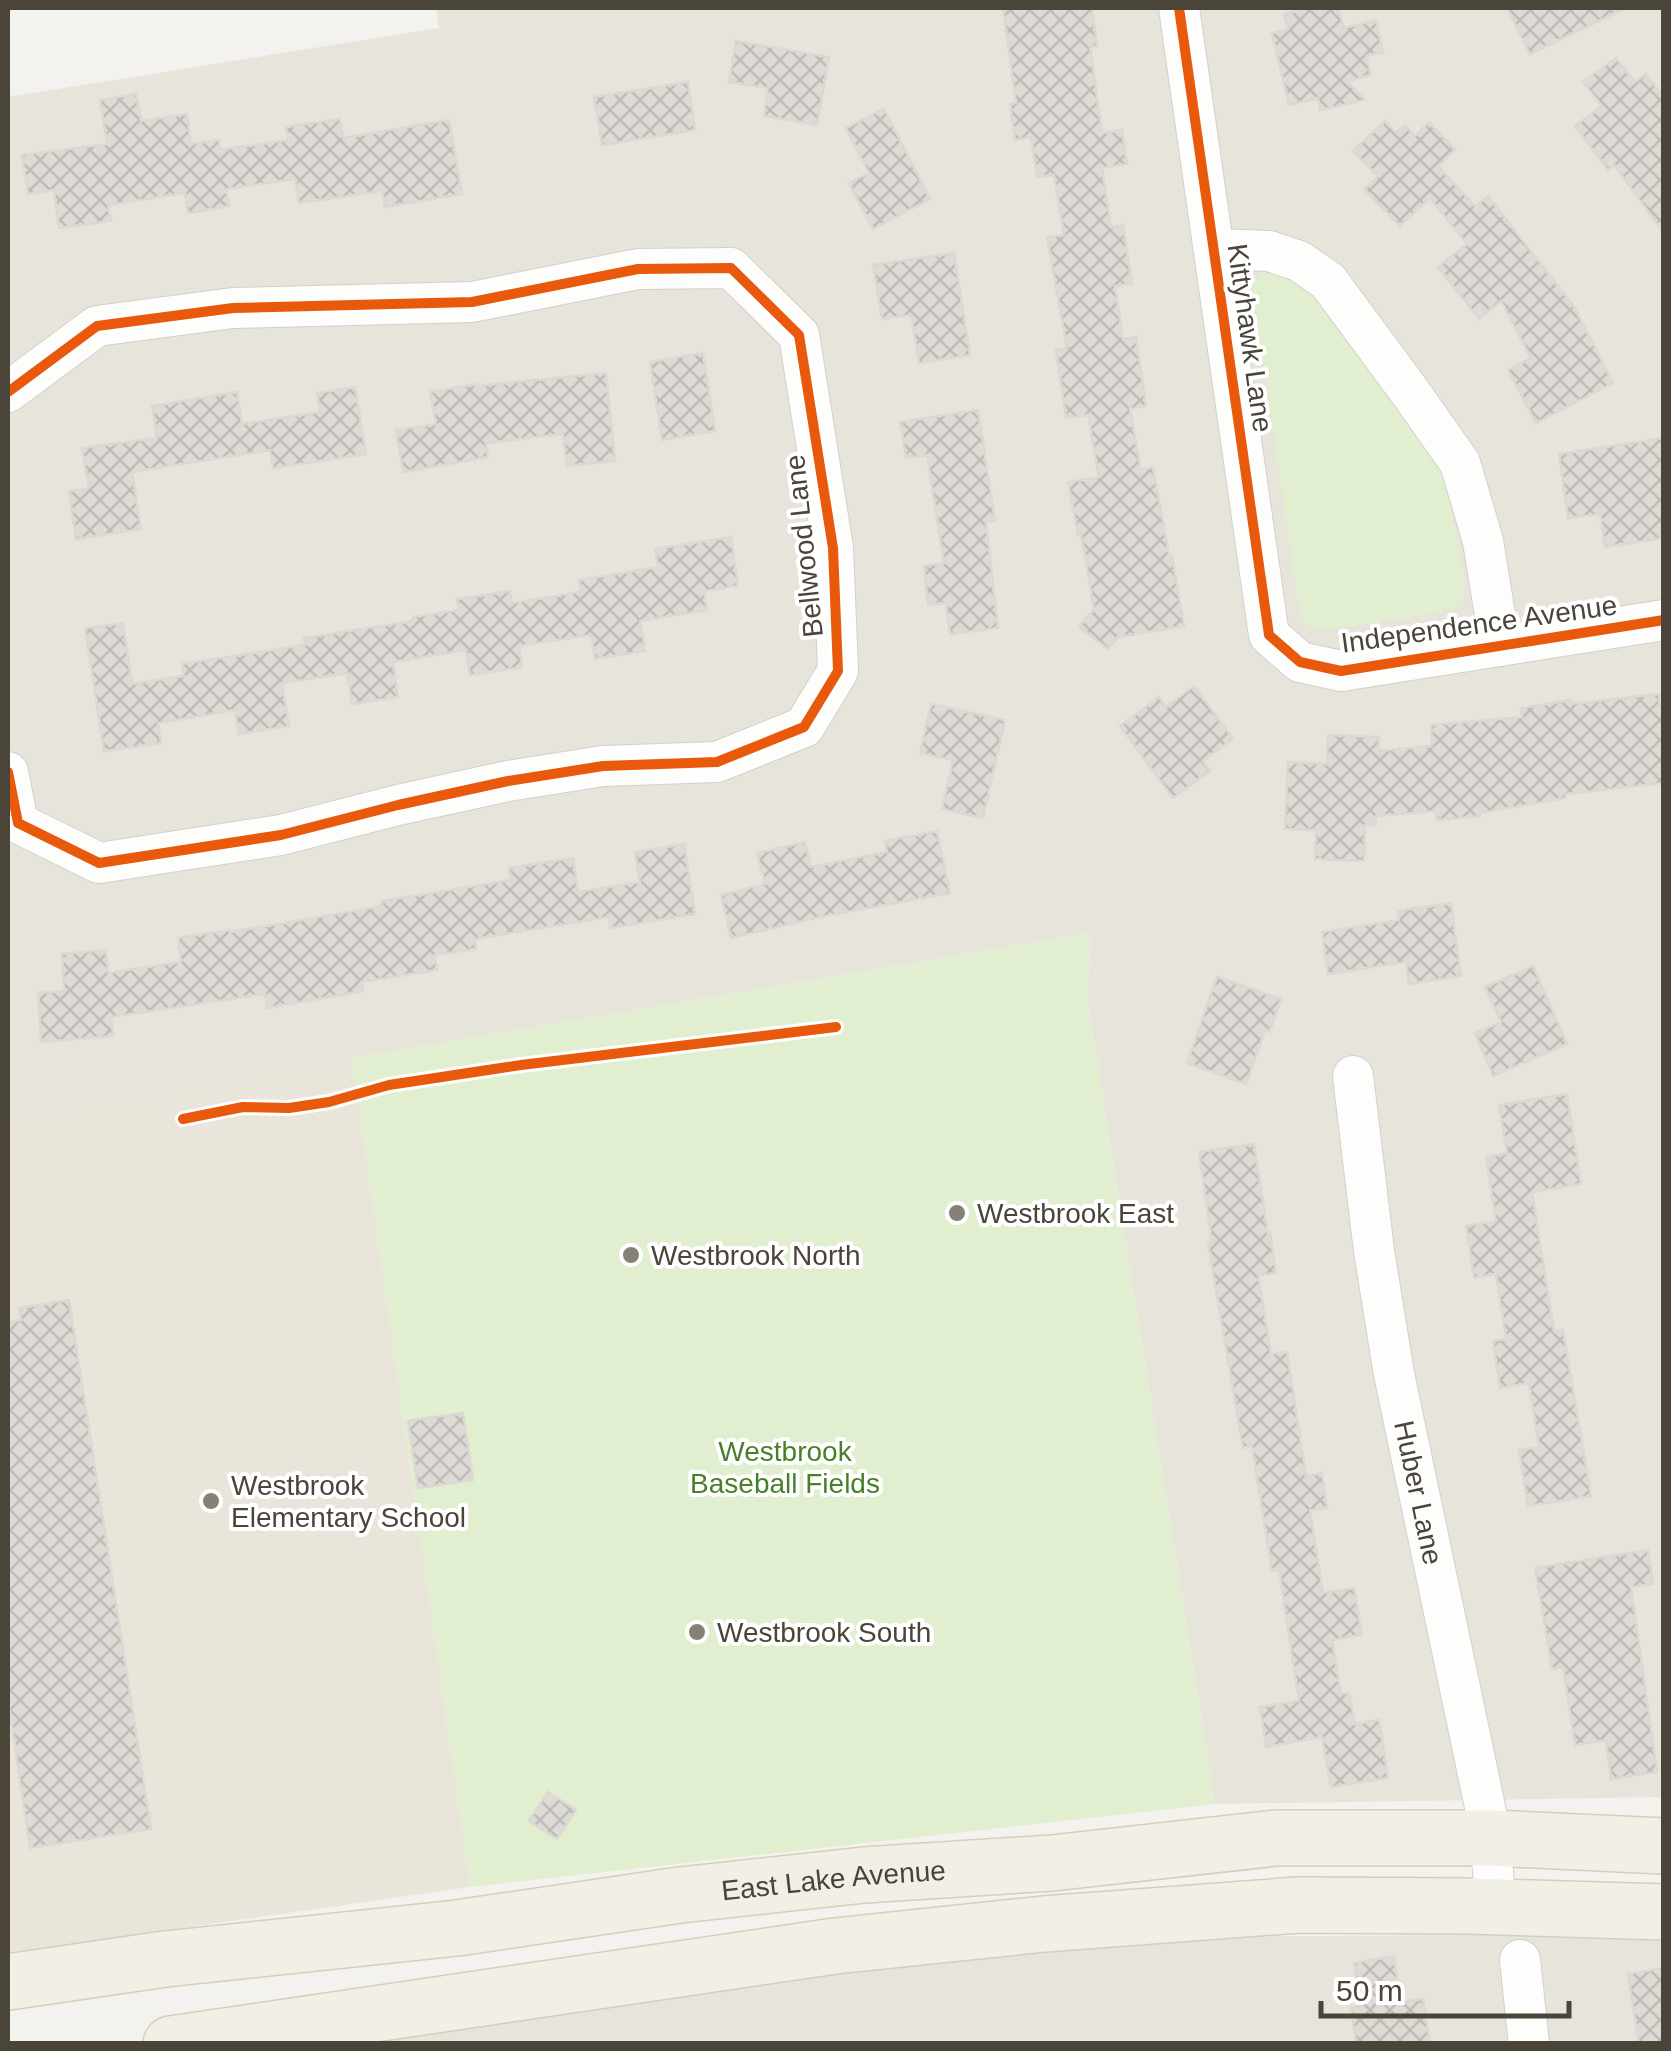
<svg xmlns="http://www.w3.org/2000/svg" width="1671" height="2051" font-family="Arial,sans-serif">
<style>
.residential{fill:#e7e4dc}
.education{fill:#eae5da}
.park{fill:#e1eecf}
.building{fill:url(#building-cross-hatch);stroke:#dcd9d4;stroke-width:2.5}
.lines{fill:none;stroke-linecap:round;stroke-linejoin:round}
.minor-casing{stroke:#d2d0cb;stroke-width:42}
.primary-casing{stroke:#d6cebb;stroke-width:58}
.minor{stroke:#fdfdfc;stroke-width:40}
.primary{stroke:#f2efe6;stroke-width:55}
.cycleway-casing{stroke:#fff;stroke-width:16}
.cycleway{stroke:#e8590c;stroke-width:10}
.poi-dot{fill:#868178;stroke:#fff;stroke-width:4}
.labels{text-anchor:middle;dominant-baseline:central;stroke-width:8;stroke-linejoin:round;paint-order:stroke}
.street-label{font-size:28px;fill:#4b4439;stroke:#fff}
.poi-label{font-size:28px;fill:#4b4439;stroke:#fff;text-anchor:start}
.park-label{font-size:28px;fill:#4a7f2a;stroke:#fff}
</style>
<defs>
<pattern id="building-cross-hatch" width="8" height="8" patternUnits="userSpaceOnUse" patternTransform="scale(2.5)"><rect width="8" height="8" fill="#dedbd6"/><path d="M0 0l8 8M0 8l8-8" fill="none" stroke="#c0bdb8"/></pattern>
</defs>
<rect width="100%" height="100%" fill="#f4f2ee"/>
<!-- residential -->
<g class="residential">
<polygon points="436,8 1663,8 1663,1797 1215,1804 1087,998 1091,933 8,1116 8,97 439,28"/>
<polygon points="1663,1934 1663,2043 304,2044 1111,1937"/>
</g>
<!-- education -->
<polygon class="education" points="352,1058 470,1887 8,1953 8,1116"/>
<!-- park -->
<g class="park">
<polygon points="1273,261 1299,273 1405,402 1445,478 1463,572 1464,594 1454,610 1329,630 1309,628 1299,607 1252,284"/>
<polygon points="1091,933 1087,998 1215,1804 470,1887 352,1058"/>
</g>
<!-- building -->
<g class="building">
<polygon points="1003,8 1092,8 1097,46 1090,47 1102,133 1122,130 1127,164 1102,168 1111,227 1123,225 1132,284 1115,286 1123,339 1136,337 1146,406 1130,409 1141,470 1153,467 1169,555 1172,555 1184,626 1118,637 1108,649 1079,627 1094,609 1081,534 1078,535 1068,482 1099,477 1088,415 1066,418 1056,350 1067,348 1047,237 1064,235 1054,175 1037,177 1031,137 1015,140 1010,104 1016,103"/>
<polygon points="1309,8 1338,8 1344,28 1376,20 1383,52 1366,56 1371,75 1347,81 1365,100 1320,110 1318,98 1289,105 1272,33 1288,29 1284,14"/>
<polygon points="1507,8 1626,8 1530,54"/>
<polygon points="736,41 829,57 817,125 764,116 768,88 729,82"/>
<polygon points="1616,58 1635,82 1646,74 1664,98 1664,233 1614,165 1608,170 1575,126 1602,106 1583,82"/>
<polygon points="688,82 695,130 602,145 594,97"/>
<polygon points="136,94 141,121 187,114 191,144 219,140 220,150 289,140 286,127 340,119 343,138 449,120 462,194 385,207 382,191 299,203 295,179 226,189 229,206 188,213 185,193 108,205 111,221 59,228 54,190 28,194 22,155 107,144 100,100"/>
<polygon points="884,109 930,199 873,229 849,183 869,173 846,128"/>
<polygon points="1385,121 1396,133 1405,125 1415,136 1429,122 1455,150 1438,166 1475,206 1488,196 1573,305 1613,383 1536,423 1508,370 1531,358 1501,301 1479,319 1438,267 1467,244 1430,198 1400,226 1364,189 1378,177 1353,151"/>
<polygon points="954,253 970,355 919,363 911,315 882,319 873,265"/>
<polygon points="703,353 715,431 662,440 650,362"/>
<polygon points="606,373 615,461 567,466 563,434 486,443 488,457 403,472 396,430 436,424 430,392 476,384 476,386"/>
<polygon points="355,387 366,454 273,468 270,450 132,472 141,529 76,539 69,491 89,488 82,448 157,438 152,406 237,392 242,424 320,412 317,393"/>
<polygon points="978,410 995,521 986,522 998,628 950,634 946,603 928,605 924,566 944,563 927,455 906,458 900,422"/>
<polygon points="1664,438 1664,538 1605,547 1600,514 1568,518 1559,454"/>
<polygon points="731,537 738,586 704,591 707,610 640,621 645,651 595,659 591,635 519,646 522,667 470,675 466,650 393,662 398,697 352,704 347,673 282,683 289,726 239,734 235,710 158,723 161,743 104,751 85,628 123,623 132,684 184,676 182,664 305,645 304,638 413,621 413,617 459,610 457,599 510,591 512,603 581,592 579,580 658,567 655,549"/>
<polygon points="1194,686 1233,739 1203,761 1210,771 1173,798 1120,726 1159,697 1166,707"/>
<polygon points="1659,694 1660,708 1664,708 1664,783 1565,794 1566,798 1480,813 1480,816 1437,820 1436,811 1376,816 1376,825 1365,825 1364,861 1315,859 1316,830 1285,829 1288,762 1327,764 1328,735 1379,737 1379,751 1432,746 1431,725 1522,717 1521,708 1571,700 1572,704"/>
<polygon points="931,704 1005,720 983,818 942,809 953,760 920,753"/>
<polygon points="937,831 950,893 820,917 731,938 721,895 765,884 757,853 805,842 811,867 887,852 885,841"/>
<polygon points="684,844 695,914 610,928 609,917 475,939 476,949 435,955 437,970 361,982 363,991 267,1008 265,994 111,1017 113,1036 41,1042 38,993 64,991 62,954 106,950 108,973 181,962 178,938 230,930 230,932 320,917 382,906 382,901 511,880 509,868 573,858 578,892 640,882 635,852"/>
<polygon points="1451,903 1461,976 1409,984 1406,962 1328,974 1322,932 1399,920 1398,911"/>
<polygon points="1533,966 1567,1044 1493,1076 1475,1033 1501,1022 1485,987"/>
<polygon points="1217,977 1281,999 1270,1031 1265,1030 1246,1084 1187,1063"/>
<polygon points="1567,1094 1581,1184 1532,1192 1554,1331 1563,1330 1591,1496 1528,1506 1519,1450 1539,1447 1529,1383 1500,1388 1493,1341 1506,1339 1496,1274 1474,1278 1466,1226 1496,1221 1486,1157 1507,1153 1499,1105"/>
<polygon points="1254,1144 1268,1234 1270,1233 1276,1273 1258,1275 1271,1354 1287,1352 1306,1476 1322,1473 1327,1508 1310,1510 1323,1593 1354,1588 1362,1635 1332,1640 1341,1694 1349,1693 1355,1724 1379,1720 1388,1778 1331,1787 1322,1737 1266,1747 1260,1707 1299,1701 1279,1570 1272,1571 1252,1446 1243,1448 1208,1243 1212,1242 1199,1152"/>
<polygon points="69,1300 151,1829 30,1848 8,1699 8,1322 21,1320 19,1308"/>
<polygon points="463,1413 473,1480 418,1488 408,1421"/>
<polygon points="1648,1550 1653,1584 1631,1587 1657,1772 1611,1779 1606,1740 1575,1745 1563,1667 1552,1669 1535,1568"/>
<polygon points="548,1792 576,1810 557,1839 529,1821"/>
<polygon points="1394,1956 1401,2002 1423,1999 1430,2044 1356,2044 1351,2008 1361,2006 1354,1963"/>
<polygon points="1664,1968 1664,2044 1639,2044 1628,1974"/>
</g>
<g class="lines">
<defs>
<g id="minor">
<polyline points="1179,8 1269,635 1300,662 1341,671 1664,620"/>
<polyline points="1215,249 1269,251 1299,261 1328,281 1410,392 1460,463 1483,541 1500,646"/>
<polyline points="8,392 97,326 233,308 472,302 638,269 731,268 799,335 833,548 838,671 804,727 717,762 603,766 508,781 398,805 281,835 99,863 18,823 8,772"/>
<path id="s1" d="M1353 1076 1374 1251 1394 1374 1485 1807 1491 1838 1495 1906"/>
<polyline points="1520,1960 1529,2044"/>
</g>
<g id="primary">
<path id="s2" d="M8 1982 165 1959 457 1928 680 1895 864 1875 1052 1863 1276 1838H1491L1664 1846"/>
<polyline points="171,2044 835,1946 1044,1924 1299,1905 1470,1906 1664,1912"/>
</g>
</defs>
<!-- minor casing -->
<use href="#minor" class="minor-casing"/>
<!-- primary casing -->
<use href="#primary" class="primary-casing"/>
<!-- minor -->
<use href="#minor" class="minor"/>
<!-- primary -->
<use href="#primary" class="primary"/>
<defs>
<g id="cycleway">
<polyline points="1179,8 1269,635 1300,662 1341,671 1664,620"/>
<polyline points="8,392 97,326 233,308 472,302 638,269 731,268 799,335 833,548 838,671 804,727 717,762 603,766 508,781 398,805 281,835 99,863 18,823 8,772"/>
<polyline points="183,1119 243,1107 289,1108 329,1102 389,1085 521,1065 836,1027"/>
</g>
</defs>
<!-- cycleway casing -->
<use href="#cycleway" class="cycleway-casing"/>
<!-- cycleway -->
<use href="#cycleway" class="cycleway"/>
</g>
<!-- markers -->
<g class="poi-dot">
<circle cx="957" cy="1213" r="10"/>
<circle cx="631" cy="1255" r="10"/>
<circle cx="211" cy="1501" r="10"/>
<circle cx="697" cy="1632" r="10"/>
</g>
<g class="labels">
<!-- street labels -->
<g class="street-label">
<text transform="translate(1250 338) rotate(82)">Kittyhawk Lane</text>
<text transform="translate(804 546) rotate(-96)">Bellwood Lane</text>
<text transform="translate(1479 624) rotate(-8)">Independence Avenue</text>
<text stroke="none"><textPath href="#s1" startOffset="422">Huber Lane</textPath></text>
<text stroke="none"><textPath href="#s2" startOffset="832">East Lake Avenue</textPath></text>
</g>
<!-- poi labels -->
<g class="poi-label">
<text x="977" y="1213">Westbrook East</text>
<text x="651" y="1255">Westbrook North</text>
<text x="231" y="1485">Westbrook<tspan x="231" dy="32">Elementary School</tspan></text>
<text x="717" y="1632">Westbrook South</text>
</g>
<!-- park labels -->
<g class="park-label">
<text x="785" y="1451">Westbrook<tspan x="785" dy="32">Baseball Fields</tspan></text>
</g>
</g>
<!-- border -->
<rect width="1671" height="2051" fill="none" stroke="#4b4439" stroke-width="20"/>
<!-- scale -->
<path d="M1321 2001v15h248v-15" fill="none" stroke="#4b4439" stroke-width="5"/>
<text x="1336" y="2001" font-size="30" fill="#4b4439" stroke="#ffffff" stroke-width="8" paint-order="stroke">50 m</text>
</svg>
